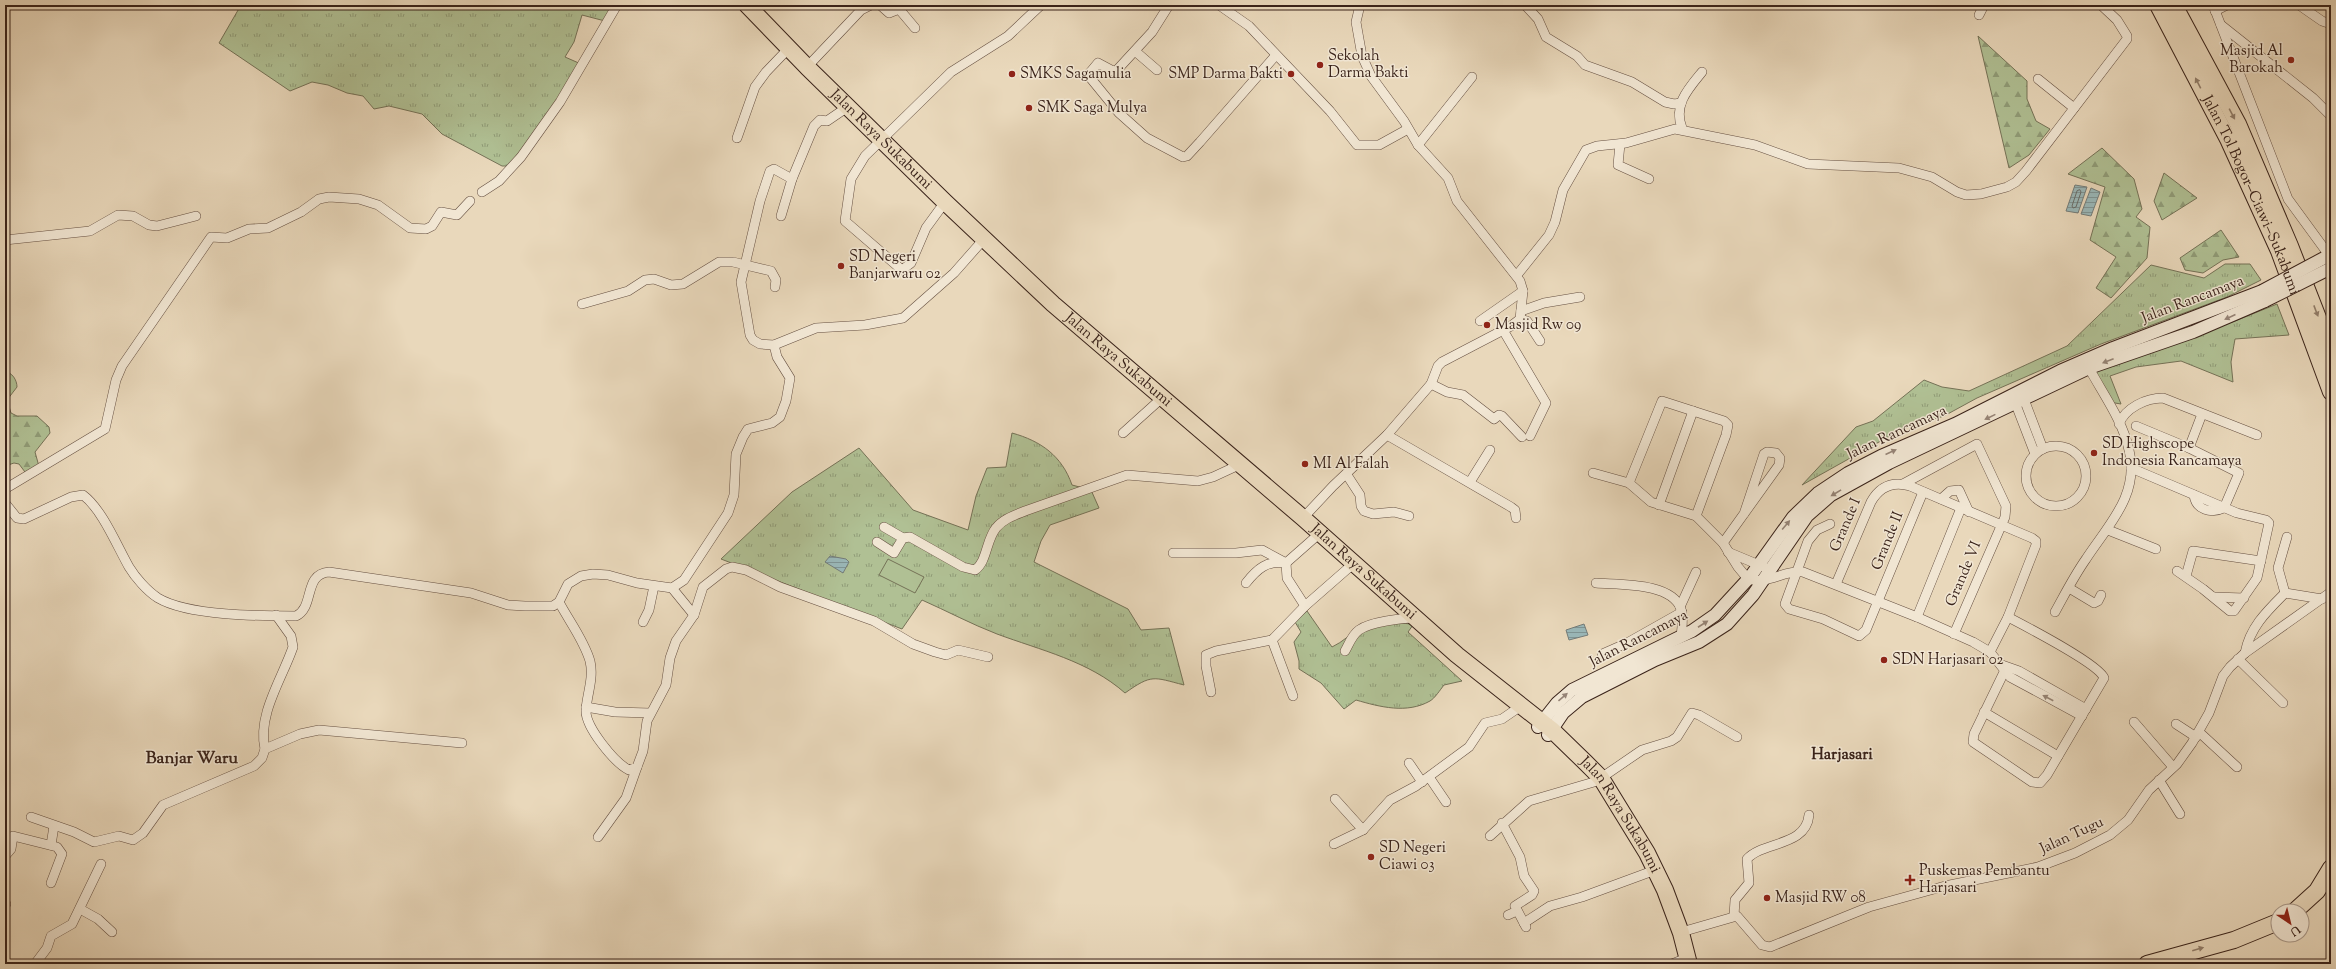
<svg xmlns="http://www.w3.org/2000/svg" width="2336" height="969" font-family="'Sorts Mill Goudy',serif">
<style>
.grass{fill:url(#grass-tufts);stroke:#757257}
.forest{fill:url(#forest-firs);stroke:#757257}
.park{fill:#b0c094;stroke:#757257}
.water{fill:url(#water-rules);stroke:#747c79}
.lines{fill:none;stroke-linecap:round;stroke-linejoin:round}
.shore{stroke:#6a6e6a;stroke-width:1}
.street-casing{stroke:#665042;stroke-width:10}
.secondary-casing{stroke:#3a231a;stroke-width:14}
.highway-casing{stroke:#3a231a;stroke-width:18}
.street{stroke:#f1e6d3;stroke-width:9}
.secondary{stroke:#f1e6d3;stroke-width:12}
.highway{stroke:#e9d8bb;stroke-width:16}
.secondary-bridge-casing{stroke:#3a231a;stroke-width:14;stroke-linecap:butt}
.secondary-bridge{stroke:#f1e6d3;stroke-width:12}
.oneway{fill:#927e6a}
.oneway2{fill:#968476}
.poi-dot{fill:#8f2418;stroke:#f1e6d3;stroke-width:1.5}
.labels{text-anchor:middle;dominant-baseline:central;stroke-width:3;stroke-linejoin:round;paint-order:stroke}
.poi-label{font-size:15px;fill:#3a231a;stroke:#f1e6d3;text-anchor:start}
.street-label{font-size:15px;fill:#3a231a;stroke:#f1e6d3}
.neighbourhood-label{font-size:16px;font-weight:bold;fill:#3a231a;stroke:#f1e6d3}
.quarter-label{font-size:17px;font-weight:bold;fill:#3a231a;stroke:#f1e6d3}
</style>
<defs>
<pattern id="grass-tufts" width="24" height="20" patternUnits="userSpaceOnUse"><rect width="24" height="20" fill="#b0c094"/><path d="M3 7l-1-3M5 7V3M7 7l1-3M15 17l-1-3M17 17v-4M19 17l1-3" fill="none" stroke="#909c78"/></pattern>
<pattern id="forest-firs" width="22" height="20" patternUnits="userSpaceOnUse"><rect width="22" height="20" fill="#b0c094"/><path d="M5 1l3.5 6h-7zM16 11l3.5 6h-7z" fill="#909c78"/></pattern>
<pattern id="water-rules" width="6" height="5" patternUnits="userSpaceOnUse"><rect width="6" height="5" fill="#9ab8b9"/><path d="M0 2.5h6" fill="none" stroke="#7f9596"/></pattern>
</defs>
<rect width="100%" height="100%" fill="#e9d8bb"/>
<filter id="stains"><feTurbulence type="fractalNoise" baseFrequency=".005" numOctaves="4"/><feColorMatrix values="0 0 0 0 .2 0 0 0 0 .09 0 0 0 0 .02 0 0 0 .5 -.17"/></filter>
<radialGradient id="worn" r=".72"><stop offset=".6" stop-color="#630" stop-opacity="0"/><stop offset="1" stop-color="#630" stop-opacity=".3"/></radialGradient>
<!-- grass -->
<g class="grass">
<polygon points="241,5 615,5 605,21 582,15 574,42 565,57 581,64 554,114 507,166 502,166 442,134 422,114 389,106 374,109 363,96 347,93 328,85 312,82 290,91 219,43"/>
<polygon points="2225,264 2250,264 2261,280 2227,297 2101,344 1977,398 1944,416 1904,428 1802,485 1856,427 1873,421 1924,380 1942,387 1969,391 2067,346 2151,265 2204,278"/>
<polygon points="2277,304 2289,335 2235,339 2231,362 2233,382 2181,361 2136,367 2110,376 2121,404 2115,403 2111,404 2095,370 2235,321"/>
<path d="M1012 433C1041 441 1062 456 1072 485L1091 490 1099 508 1050 525 1041 541 1034 562 1128 609 1141 630 1169 628 1184 685C1153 677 1152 674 1125 693 1089 661 1040 650 997 634 971 624 947 611 922 600L902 629 721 559 792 492 859 448 913 510 968 530 976 496 987 468 1006 467Z"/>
<path d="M1307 611 1332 647C1343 642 1351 633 1361 628 1370 624 1404 621 1413 625L1408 632 1462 681 1444 685C1440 690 1435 698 1430 701 1407 714 1380 707 1356 700L1344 709 1321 683 1299 669V661L1294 642 1301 632 1295 622Z"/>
</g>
<!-- forest -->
<g class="forest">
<polygon points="1978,36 2027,81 2027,99 2036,121 2050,129 2029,155 2009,168"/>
<polygon points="2102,148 2134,179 2142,209 2136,217 2150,227 2147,258 2111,298 2096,288 2116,257 2090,240 2105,187 2068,174"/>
<polygon points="2164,173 2197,198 2162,220 2154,201"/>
<polygon points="2221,230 2239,257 2223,260 2203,273 2185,270 2180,258"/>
<path d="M5 372C12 372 17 380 17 387L7 400 11 413 17 416H37L49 427 50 433 35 452 40 470 28 476 19 464 14 463 5 466Z"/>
</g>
<!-- park -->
<polygon class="park" points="888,559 924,577 915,593 879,575"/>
<!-- water -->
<g class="water">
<polygon points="2075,185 2087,187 2078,213 2066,211"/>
<polygon points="2091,188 2100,192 2091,216 2081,214"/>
<polygon points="830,556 846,559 849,562 843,573 825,562"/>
<polygon points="1584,624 1588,635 1569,640 1566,630"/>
</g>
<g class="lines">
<!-- shore -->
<polygon class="shore" points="2080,190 2081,192 2076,207 2073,208 2072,206 2077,191"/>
<defs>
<g id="street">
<polyline points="880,5 889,13 899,9 915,28"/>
<polyline points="1169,5 1152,32 1117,70 1113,71 1098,63 1088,75 1119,113 1147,138 1183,157 1187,156 1200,142 1276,55"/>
<polyline points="1219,5 1249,26 1330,111 1357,145 1379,145 1408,129"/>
<polyline points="1525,5 1538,19 1546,37 1577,56 1585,65 1632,82 1665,102 1674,104 1681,103"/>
<polyline points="2213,5 2288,199 2326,251"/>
<polyline points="2299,5 2322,21 2331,24"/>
<polyline points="2215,11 2227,5"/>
<polyline points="1979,15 1984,5"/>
<polyline points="2221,25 2313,98 2331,116"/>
<polyline points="1135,51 1157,70"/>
<polyline points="807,67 861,10 871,5"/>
<polyline points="2038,79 2074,108"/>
<path d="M1682 128C1673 105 1688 89 1702 72"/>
<polyline points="737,138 755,87 766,72 789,48"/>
<polyline points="1620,144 1618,165 1649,179"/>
<polyline points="1418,145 1472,77"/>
<polyline points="792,179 774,169 770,171 760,201 741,282 750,335 753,340 760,344 774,345 816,328 865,325 903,318 954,273 984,239"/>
<polyline points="482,192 499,181 521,157 560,102 617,5"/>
<polyline points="945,202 926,228 911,263 902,270 845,221 851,179 865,156 951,72 1008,36 1041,5"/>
<polyline points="781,216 792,179 814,126 820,120 827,121 849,106"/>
<polyline points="5,240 90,231 118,215 133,216 149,225 157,226 196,216"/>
<polyline points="1517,275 1549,235 1555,222 1563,190 1586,150 1597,146 1626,143 1675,129 1755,145 1808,164 1899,168 1932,177 1957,192 1966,195 1981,194 2007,187 2016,182 2026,171 2127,39 2127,36 2117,20 2101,5"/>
<polyline points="582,304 628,291 645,280 654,279 671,285 683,284 719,262 733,262 771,271 776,280 775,287"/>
<polyline points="1521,311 1544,303 1580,297"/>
<polyline points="1520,319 1527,321 1540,341"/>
<polyline points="1480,321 1523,291"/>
<polyline points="1503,330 1546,403 1530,436"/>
<polyline points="1431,384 1447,392 1463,395 1494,419 1499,415 1502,416 1522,437"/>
<polyline points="2022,394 2043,449"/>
<polyline points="2013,397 2035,454"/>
<path d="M2119 424C2125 408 2146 398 2163 398L2257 435"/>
<path d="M2136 426 2189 448 2239 473 2224 508C2211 514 2196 510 2194 495"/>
<polyline points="1123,433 1163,397"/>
<polyline points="1387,435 1511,507 1515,510 1516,518"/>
<circle cx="2056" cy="476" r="30"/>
<polyline points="2189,448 2202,414"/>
<polyline points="2131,468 2237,513 2266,520 2269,523 2257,578 2234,611 2230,611 2203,589 2177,571"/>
<path d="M1593 473 1629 483 1651 502 1696 516 1723 543 1738 567 1748 579C1768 585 1783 570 1803 572L1917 617 1973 642 1990 652 2010 677 2082 716"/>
<polyline points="1347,475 1360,495 1361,506 1364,511 1373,514 1394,512 1409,516"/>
<polyline points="1470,482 1490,450"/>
<polyline points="1629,483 1662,401 1724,421 1728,425 1726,435 1696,516"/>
<polyline points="1903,484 1977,444 2006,506 2005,517 1954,634"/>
<polyline points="5,489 105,429 116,380 122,366 211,237 227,238 249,229 268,228 301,212 319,199 329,197 359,199 378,205 410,228 426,229 432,226 441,212 457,215 470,201"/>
<polyline points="1941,499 1950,491 1959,490 1969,512"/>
<path d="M5 503 17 518 24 519 71 497 83 495C102 509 117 546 129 567 135 577 147 591 158 598 188 616 261 616 296 616 315 607 303 574 329 572L471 593 508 605 525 606H553L559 602 568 584 581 576 593 574 608 575 637 583 672 588 684 580 728 513 734 495 736 454 743 437 748 429 772 423 780 417 786 401 790 378 777 357 774 345"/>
<polyline points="1659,505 1693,411"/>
<polyline points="1303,518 1333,486 1387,435 1431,384 1438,366 1442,362 1511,326 1520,319 1523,291 1520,281 1457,201 1448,178 1418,145 1404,121 1371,76 1362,56 1356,22 1360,5"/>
<polyline points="1830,524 1817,530 1808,541 1785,604 1789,609 1823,619 1859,636 1866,630 1923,492"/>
<polyline points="884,527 903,538"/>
<polyline points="2108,530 2156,549"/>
<polyline points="2287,537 2278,568 2285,593 2322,599"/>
<path d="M877 542 894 553 903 538 910 537 963 567 975 570C987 562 986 540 996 528 1003 519 1015 515 1025 511L1127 475 1198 481 1213 477 1241 464"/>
<polyline points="1723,543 1779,465 1780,458 1776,453 1767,452 1764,454 1744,514"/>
<polyline points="1728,552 1764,567"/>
<polyline points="1173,553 1236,553 1262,550 1286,563 1287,578 1305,606"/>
<polyline points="2186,576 2193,551 2261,561"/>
<path d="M1246 583C1257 569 1267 560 1286 563L1320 533"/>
<path d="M1596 583C1619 585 1672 582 1681 609 1684 618 1682 627 1681 636"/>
<path d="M1836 584 1871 502C1880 486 1893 481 1910 486L2032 538 2036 541V545L2008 617 1990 652"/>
<polyline points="672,588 694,615"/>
<polyline points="2069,588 2094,603 2098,601 2101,595"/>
<polyline points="2214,597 2244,598"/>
<path d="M559 602C569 621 584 640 590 661 594 678 587 694 586 710 585 727 615 763 629 770L637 767 643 751 647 721 666 685 670 658 676 641 694 615 703 587 726 569 732 567 746 570 780 587 874 621 913 644 935 652 946 655 958 650 988 657"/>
<polyline points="1680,607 1696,572"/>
<path d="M2055 612C2065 594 2074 576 2086 559 2108 525 2140 495 2129 450 2123 421 2103 394 2089 368"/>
<polyline points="1917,617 1961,508"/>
<polyline points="643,622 649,610 654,586"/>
<polyline points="1272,640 1293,696"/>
<path d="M1345 651C1349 644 1352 635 1359 630 1370 622 1402 618 1415 618"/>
<path d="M2245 653C2250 627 2267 611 2285 593"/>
<polyline points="1602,654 1627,643 1682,612"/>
<polyline points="2238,659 2283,703"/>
<polyline points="2002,665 2019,671 2086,709"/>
<path d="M2006 668 1974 734 1973 742 2032 782 2040 783 2047 775 2104 678C2099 664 2025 626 2008 617"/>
<polyline points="1211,692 1206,666 1206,655 1216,651 1272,640 1305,606 1353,564"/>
<polyline points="586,707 615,712 650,713"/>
<polyline points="1984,712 2058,756"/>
<polyline points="2134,722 2173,767"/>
<polyline points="2176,724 2196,737"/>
<polyline points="2199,732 2237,767"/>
<path d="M265 749C257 715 282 679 293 647L291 636 276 615"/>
<polyline points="1409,763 1422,782"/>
<polyline points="1429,777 1446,802"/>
<polyline points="1601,778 1642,750 1671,741 1677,737 1692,713 1699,715 1737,737"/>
<polyline points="2159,780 2180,814"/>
<polyline points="1335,799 1363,830"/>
<polyline points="31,817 74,832 94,842 119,836 133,840 143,833 163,805 254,766 262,758 265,749 300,734 319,730 462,743"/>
<polyline points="1502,823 1520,857 1524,876 1534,891 1532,895 1515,906 1526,927"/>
<polyline points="1490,836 1529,801 1594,782"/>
<polyline points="598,837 626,798 637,767"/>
<polyline points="1334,844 1363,830 1390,800 1416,786 1469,747 1485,723 1502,719 1518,708"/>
<polyline points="51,845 54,826"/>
<polyline points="5,856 11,849 13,836 57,847 62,854 51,883"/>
<polyline points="5,905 6,904"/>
<polyline points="80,909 98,919 112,932"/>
<polyline points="1508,915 1517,911"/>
<path d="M1734 916 1735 900 1749 883 1747 859C1763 841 1806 847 1809 815"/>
<polyline points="1524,923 1550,906 1582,897 1650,872"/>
<polyline points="1678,933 1737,916 1762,945 1770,947 1869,907 1945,886 2038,867 2075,853 2110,835 2128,820 2149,790 2177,764 2192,743 2209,713 2223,676 2230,667 2245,653 2331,592"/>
<polyline points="35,964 47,948 51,936 72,924 101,864"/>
<polyline points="1672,964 1687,958"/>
</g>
<g id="secondary">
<polyline points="1538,727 1557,703 1572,690 1692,631 1715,615 1750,577 1793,517 1818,493 1848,473 1881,456 1955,424 2060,371 2113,348 2262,291"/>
<polyline points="1548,735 1563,713 1582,697 1655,660 1699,642 1727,624 1753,595 1807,516 1831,495 1889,463 2089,368 2193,332 2265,301"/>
</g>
<g id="highway">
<path id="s1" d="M747 5 807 67 945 202 1053 304 1303 518 1457 655 1552 730 1585 762 1601 778 1647 853 1665 890 1681 933 1689 964"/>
<path id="s2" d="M2158 5 2228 139 2279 251 2331 392"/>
<polyline points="2174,5 2238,124 2290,246 2331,351"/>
<polyline points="2295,911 2317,891 2331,868"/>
<polyline points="2147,964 2234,940 2278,922"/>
</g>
</defs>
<!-- street casing -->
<use href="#street" class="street-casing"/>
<!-- secondary casing -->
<use href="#secondary" class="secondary-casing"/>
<!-- highway casing -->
<use href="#highway" class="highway-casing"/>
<!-- street -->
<use href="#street" class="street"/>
<!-- secondary -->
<use href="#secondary" class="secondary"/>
<!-- highway -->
<use href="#highway" class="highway"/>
<defs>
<g id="secondary-bridge">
<polyline points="2262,291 2324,258"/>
<polyline points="2265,301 2329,269"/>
</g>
</defs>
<!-- secondary-bridge casing -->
<use href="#secondary-bridge" class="secondary-bridge-casing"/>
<!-- secondary-bridge -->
<use href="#secondary-bridge" class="secondary-bridge"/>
</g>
<!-- one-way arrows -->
<defs><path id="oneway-solid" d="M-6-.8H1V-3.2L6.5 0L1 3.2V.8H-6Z"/></defs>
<g class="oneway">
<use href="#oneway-solid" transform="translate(2198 83) rotate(-117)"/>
<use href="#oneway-solid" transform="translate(2232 114) rotate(62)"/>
<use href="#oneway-solid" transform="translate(2316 311) rotate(69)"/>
<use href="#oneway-solid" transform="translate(2198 949) rotate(-16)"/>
</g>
<g class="oneway2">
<use href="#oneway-solid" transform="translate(2230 317) rotate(156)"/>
<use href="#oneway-solid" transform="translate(2108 361) rotate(159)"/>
<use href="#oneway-solid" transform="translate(1990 417) rotate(154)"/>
<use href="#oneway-solid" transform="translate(1891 452) rotate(-24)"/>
<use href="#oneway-solid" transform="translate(1836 493) rotate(149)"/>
<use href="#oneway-solid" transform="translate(1786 525) rotate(-50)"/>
<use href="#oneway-solid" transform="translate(1703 624) rotate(-33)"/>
<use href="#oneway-solid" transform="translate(1563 697) rotate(-41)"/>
<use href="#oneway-solid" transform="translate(2048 698) rotate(-152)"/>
</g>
<!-- markers -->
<g class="poi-dot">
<circle cx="2291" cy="60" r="4"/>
<circle cx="1320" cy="65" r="4"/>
<circle cx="1012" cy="74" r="4"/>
<circle cx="1291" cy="74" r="4"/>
<circle cx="1029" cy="108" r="4"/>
<circle cx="841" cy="266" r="4"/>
<circle cx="1487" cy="325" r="4"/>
<circle cx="2094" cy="453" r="4"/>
<circle cx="1305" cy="464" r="4"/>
<circle cx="1884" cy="660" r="4"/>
<circle cx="1371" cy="857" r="4"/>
<path d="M1908 874h4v4h4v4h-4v4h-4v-4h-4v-4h4z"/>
<circle cx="1767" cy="898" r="4"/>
</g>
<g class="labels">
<!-- poi labels -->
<g class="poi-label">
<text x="2283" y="51" text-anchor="end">Masjid Al<tspan x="2283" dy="17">Barokah</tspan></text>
<text x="1328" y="56">Sekolah<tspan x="1328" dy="17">Darma Bakti</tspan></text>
<text x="1020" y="74">SMKS Sagamulia</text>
<text x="1283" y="74" text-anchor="end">SMP Darma Bakti</text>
<text x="1037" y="108">SMK Saga Mulya</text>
<text x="849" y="257">SD Negeri<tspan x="849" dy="17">Banjarwaru 02</tspan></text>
<text x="1495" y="325">Masjid Rw 09</text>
<text x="2102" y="444">SD Highscope<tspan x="2102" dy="17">Indonesia Rancamaya</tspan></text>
<text x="1313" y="464">MI Al Falah</text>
<text x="1892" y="660">SDN Harjasari 02</text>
<text x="1379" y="848">SD Negeri<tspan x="1379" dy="17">Ciawi 03</tspan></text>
<text x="1919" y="871">Puskemas Pembantu<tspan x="1919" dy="17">Harjasari</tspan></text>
<text x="1775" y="898">Masjid RW 08</text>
</g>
<!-- street labels -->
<g class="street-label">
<text stroke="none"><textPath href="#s1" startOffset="190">Jalan Raya Sukabumi</textPath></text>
<text stroke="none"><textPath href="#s2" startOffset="212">Jalan Tol Bogor–Ciawi–Sukabumi</textPath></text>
<text transform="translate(2193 300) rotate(-21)">Jalan Rancamaya</text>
<text stroke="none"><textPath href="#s1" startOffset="514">Jalan Raya Sukabumi</textPath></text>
<text transform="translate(1897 433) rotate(-25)">Jalan Rancamaya</text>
<text transform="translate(1846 525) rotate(-67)">Grande I</text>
<text transform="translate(1888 541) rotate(-68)">Grande II</text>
<text stroke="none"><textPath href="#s1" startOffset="838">Jalan Raya Sukabumi</textPath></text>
<text transform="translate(1964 574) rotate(-67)">Grande VI</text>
<text transform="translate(1639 639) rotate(-27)">Jalan Rancamaya</text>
<text stroke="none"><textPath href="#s1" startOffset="1194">Jalan Raya Sukabumi</textPath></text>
<text transform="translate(2072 836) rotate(-25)">Jalan Tugu</text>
</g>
<!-- neighbourhood labels -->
<g class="neighbourhood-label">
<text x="1842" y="755">Harjasari</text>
</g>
<!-- quarter labels -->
<g class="quarter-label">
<text x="192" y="759">Banjar Waru</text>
</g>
</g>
<!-- margin -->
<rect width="2336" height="969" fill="none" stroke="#e9d8bb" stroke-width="20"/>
<rect x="6" y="6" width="2324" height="957" fill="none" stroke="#3a231a" stroke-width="2"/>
<rect x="10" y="10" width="2316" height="949" fill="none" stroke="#3a231a"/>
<!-- north arrow -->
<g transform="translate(2290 923) rotate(145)"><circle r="19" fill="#f1e6d3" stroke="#a89889"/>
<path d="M0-3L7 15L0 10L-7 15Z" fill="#8f2418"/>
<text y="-6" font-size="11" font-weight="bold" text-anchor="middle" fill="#3a231a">U</text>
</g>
<rect width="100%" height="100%" filter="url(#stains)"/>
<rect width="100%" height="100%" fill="url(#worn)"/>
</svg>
